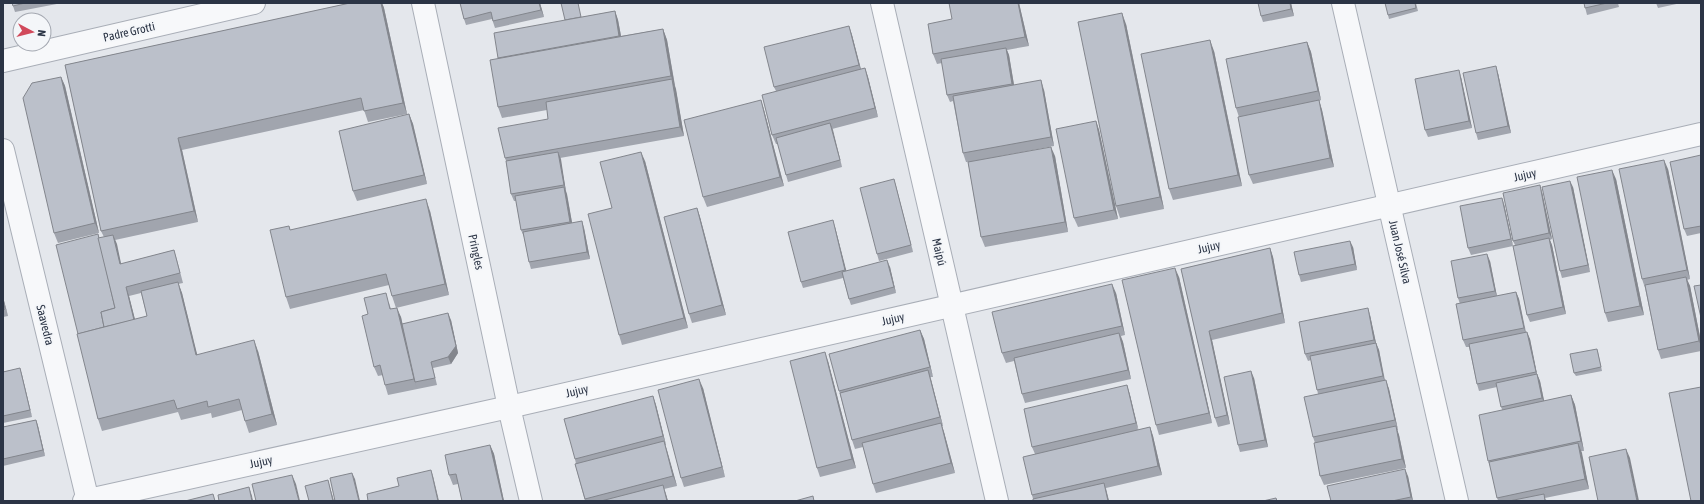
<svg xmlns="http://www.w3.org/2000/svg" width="1704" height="504" font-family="'Asap Condensed',sans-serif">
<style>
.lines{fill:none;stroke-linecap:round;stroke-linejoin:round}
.minor-casing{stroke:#a9aeb7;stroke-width:24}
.minor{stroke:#f7f8fa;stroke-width:22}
.wall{fill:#a1a5ae;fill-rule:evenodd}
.shaded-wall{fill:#83868d}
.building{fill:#bbc0ca;stroke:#83868d}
.labels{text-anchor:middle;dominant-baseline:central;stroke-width:4;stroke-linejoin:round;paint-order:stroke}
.street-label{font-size:12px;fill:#2b3445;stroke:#f4f6f9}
</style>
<rect width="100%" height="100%" fill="#e4e7ec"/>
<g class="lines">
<defs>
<g id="minor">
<polyline points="423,3 509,407 531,501"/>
<polyline points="882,3 997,501"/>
<polyline points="1343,3 1457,501"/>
<polyline points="3,61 254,3"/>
<polyline points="3,150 88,501"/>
<polyline points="84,501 509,407 1701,134"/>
</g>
</defs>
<!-- minor casing -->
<use href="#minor" class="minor-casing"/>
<!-- minor -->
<use href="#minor" class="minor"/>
</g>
<!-- wall -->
<g class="wall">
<polygon points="12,3 62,3 15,12"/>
<path d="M350 3H382L384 8 407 114 368 122 364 110 182 150 198 222 115 240 121 264 174 250 177 260 183 283 178 284 182 293 197 355 258 351 277 425 249 433 245 421 242 410 212 418 211 413 181 420 178 412 102 431 98 419 78 334 98 234 99 238 104 237 101 231 65 65ZM141 293 147 316 135 320 129 296Z"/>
<polygon points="460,3 540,3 544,17 495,28 492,19 466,25 464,19"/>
<polygon points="1019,3 1029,46 1007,50 1009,55 1014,85 1044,90 1054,146 1001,156 1055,156 1068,232 985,247 981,237 968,162 966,162 963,153 953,101 950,102 947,95 942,63 937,64 933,54 952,19"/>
<polygon points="1291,3 1294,16 1263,22 1261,16"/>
<polygon points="1416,3 1418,11 1389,19 1388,15"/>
<polygon points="1584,3 1618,3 1619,7 1587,15"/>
<polygon points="1656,3 1681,3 1658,8"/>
<polygon points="615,11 618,20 621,36 663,29 667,40 684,136 560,158 572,223 584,228 590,259 531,269 529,262 524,237 521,230 516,201 514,201 511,194 506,161 505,158 548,119 547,110 502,118 498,107 498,58 582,17"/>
<polygon points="1126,24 1164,209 1120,218 1116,206"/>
<polygon points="849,26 852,35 861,69 865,68 868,77 878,117 832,129 842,167 788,182 786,175 778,144 776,144 772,135 776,91 774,87"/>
<polygon points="1307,42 1311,52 1321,100 1319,101 1322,110 1334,167 1253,184 1249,175 1239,117 1236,108"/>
<polygon points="1214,51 1242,186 1173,200 1169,189"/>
<polygon points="1498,73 1511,133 1478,140 1476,133"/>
<polygon points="61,77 65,86 99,233 58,243 54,233"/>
<polygon points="1461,77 1472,128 1428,137 1425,130"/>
<polygon points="761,100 764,110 784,186 707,207 703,197"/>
<polygon points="409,114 413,124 427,184 357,201 353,191"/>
<polygon points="1096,121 1099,130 1118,219 1078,227 1074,218"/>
<polygon points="1701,155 1701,233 1687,236 1684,229"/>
<polygon points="645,161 688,328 622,345 619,335 612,208"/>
<polygon points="1668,169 1690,279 1687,280 1690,286 1701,342 1701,351 1661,359 1658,350 1645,288 1642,279"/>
<polygon points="894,179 896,186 913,252 879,261 877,254"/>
<polygon points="1616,179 1644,315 1608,322 1605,313"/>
<polygon points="1573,187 1590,272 1562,278 1560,271"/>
<polygon points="1542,192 1552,239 1550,240 1552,245 1566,314 1530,322 1527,315 1513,246 1471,255 1468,248 1504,204 1513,246 1515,245 1513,241"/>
<polygon points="697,208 700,217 726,315 692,323 689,314"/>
<polygon points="430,211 449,295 396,308 392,296 389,285 290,309 286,297 289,226 290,230"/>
<polygon points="835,227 846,271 890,267 896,293 851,305 849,299 843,278 803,288 801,282"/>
<polygon points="1353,247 1357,270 1301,282 1299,275"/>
<polygon points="1270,248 1273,257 1285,323 1212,340 1230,424 1218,427 1215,418 1181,269"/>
<polygon points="1490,261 1497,296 1516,292 1519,299 1526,332 1530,339 1537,374 1540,381 1544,401 1571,395 1575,405 1584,451 1581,451 1589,489 1545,498 1547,501 1498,501 1490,466 1488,461 1502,410 1497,387 1479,391 1477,384 1469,347 1466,347 1463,340 1460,304 1458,298"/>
<polygon points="1179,277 1212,423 1159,435 1156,425"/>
<polygon points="1116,293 1125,335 1121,336 1123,342 1131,379 1025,403 1022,394 1014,361 1006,363 1002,353"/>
<polygon points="3,297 8,316 3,317"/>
<polygon points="389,303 391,309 401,317 402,324 451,320 458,353 451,364 433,368 437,385 388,395 385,385 383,375 378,376 374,367 368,314"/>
<polygon points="1370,315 1376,343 1379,350 1385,380 1389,389 1398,430 1397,430 1399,435 1406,468 1324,485 1320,476 1315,443 1313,437 1318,394 1311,360 1308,361 1305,354"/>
<polygon points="920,330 924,339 933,377 930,377 943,426 942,426 944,432 955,473 876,493 873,484 863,447 855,449 852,440 841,398 839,391"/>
<polygon points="1598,352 1602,371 1576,376 1574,373"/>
<polygon points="828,361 856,468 820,477 817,468"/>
<polygon points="20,368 22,375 32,417 3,423 3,372"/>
<polygon points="1254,378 1268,447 1240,452 1238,445"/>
<polygon points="1127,385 1130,395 1138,430 1150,427 1153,436 1162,475 1106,488 1109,501 1033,499 1032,495 1035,454 1032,447"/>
<polygon points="703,388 725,477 684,487 681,478"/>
<polygon points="653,396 656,405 666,445 665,445 677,486 664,489 668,501 585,501 575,464 576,464 575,459"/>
<polygon points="36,420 38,426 45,456 3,466 3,427"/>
<polygon points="490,445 494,454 504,501 462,501 458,484 453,485 449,475"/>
<polygon points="1408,476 1413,501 1331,501"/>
</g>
<!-- shaded-wall -->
<g class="shaded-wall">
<polygon points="381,3 382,3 384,8 407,114 403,103"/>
<polygon points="539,3 540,3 544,17 541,10"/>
<polygon points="1018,3 1019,3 1029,46 1025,37"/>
<polygon points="1290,3 1291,3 1294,16 1291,9"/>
<polygon points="615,11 618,20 623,47 619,37"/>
<polygon points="1122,13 1126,24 1164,209 1160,197"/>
<polygon points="849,26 852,35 862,74 859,65"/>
<polygon points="663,29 667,40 675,87 671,76"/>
<polygon points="1210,40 1214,51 1242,186 1238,175"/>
<polygon points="1307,42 1311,52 1321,100 1318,91"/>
<polygon points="1006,48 1009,55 1015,91 1012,84"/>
<polygon points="1496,66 1498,73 1511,133 1508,126"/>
<polygon points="865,68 868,77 878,117 875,108"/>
<polygon points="1459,70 1461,77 1472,128 1469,121"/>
<polygon points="61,77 65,86 99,233 95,223"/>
<polygon points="672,79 676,89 684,136 680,127"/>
<polygon points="1041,80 1044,90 1054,146 1051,137"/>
<polygon points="761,100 764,110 784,186 780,177"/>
<polygon points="1319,100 1322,110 1334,167 1330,158"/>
<polygon points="409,114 413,124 427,184 424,175"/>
<polygon points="1096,121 1099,130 1118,219 1114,210"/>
<polygon points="830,123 833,130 842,167 840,160"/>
<polygon points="178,138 182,150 198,222 194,211"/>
<polygon points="1051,147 1055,156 1068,232 1065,222"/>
<polygon points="558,152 561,159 566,192 564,185"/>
<polygon points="641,152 645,161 688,328 684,318"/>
<polygon points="1664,160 1668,169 1690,279 1687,270"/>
<polygon points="1612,170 1616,179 1644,315 1640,306"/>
<polygon points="894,179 896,186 913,252 911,245"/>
<polygon points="1570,181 1573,187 1590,272 1588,265"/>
<polygon points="1540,185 1542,192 1552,239 1549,233"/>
<polygon points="564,187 567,194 573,228 570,222"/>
<polygon points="1502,198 1504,204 1513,246 1511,239"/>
<polygon points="426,199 430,211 449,295 445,284"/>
<polygon points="697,208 700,217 726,315 722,305"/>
<polygon points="833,220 835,227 848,277 845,270"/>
<polygon points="582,221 584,228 590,259 587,252"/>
<polygon points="113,235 117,244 123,273 120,264"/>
<polygon points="1549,238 1552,245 1566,314 1563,307"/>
<polygon points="1350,241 1353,247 1357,270 1355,264"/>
<polygon points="1270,248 1273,257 1285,323 1282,313"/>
<polygon points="1487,254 1490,261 1497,297 1495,291"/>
<polygon points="887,260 890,267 896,293 894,287"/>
<polygon points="1175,268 1179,277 1212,423 1209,413"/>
<polygon points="1686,277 1690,286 1701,342 1701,346 1699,341"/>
<polygon points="178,282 182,293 200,366 196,355"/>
<polygon points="1112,284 1116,293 1125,335 1122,326"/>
<polygon points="126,287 129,296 138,331 134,322"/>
<polygon points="1516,292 1519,299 1526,335 1524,328"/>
<polygon points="3,297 8,316 3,300"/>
<polygon points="397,308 401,317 416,382 415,382 417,389 414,379"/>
<polygon points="1368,308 1370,315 1376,343 1379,350 1385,383 1383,376 1377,346 1374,340"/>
<polygon points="448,313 451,320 458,353 451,364 448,357"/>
<polygon points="920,330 924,339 933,377 930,367"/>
<polygon points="1209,331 1212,340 1230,424 1227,415"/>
<polygon points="1527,332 1530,339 1538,379 1536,372"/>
<polygon points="1119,333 1123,342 1131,379 1128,370"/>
<polygon points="254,340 258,351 277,425 272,414"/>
<polygon points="825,352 828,361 856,468 852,459"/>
<polygon points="20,368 22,375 32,417 30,410"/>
<polygon points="928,370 931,379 943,426 940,417"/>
<polygon points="1251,371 1254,378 1268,447 1265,440"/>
<polygon points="1537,374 1540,381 1545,405 1542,398"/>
<polygon points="699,379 703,388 725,477 722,467"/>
<polygon points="1386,380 1389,389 1398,430 1395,420"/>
<polygon points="1127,385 1130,395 1139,432 1136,423"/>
<polygon points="1571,395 1575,405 1584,451 1581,441"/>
<polygon points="653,396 656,405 666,445 663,436"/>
<polygon points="36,420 38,426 45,456 43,450"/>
<polygon points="941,423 944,432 955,473 951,463"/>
<polygon points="1396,426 1399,435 1406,468 1402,459"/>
<polygon points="1150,427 1153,436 1162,475 1158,466"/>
<polygon points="664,441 667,450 677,486 673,476"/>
<polygon points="1578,443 1582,453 1589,489 1585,479"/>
<polygon points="490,445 494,454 504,501 503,501"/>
<polygon points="1626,449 1630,458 1639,501 1637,501"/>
<polygon points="1405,469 1408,476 1413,501 1411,497"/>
<polygon points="431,470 433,476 439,501 438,501"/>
<polygon points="352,473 355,479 360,501 359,501"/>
<polygon points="292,475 296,484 300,501 299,501"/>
<polygon points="328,480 334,501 333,501"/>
<polygon points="1104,483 1106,490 1109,501 1108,501"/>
<polygon points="663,485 666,494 668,501 667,501"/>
<polygon points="249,487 252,496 253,501 252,501"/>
</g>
<!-- building -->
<g class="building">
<polygon points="12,3 25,3 13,6"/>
<polygon points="350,3 381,3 403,103 364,111 361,98 178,138 194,211 101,231 65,65"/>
<polygon points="460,3 539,3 541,10 493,21 491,12 464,19"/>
<polygon points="561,3 578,3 581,17 565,20"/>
<polygon points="949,3 1018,3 1025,37 933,54 928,24 952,19"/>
<polygon points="1258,3 1290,3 1291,9 1261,16"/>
<polygon points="1385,3 1415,3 1416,8 1388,15"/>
<polygon points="1584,3 1607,3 1585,8"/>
<polygon points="615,11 619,36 498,58 494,33"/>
<polygon points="1122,13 1160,197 1116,206 1078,22"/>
<polygon points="849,26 859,65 774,87 764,47"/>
<polygon points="663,29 671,76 498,107 490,60"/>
<polygon points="1210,40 1238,175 1169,189 1141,54"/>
<polygon points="1307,42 1318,91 1236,108 1226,59"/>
<polygon points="1006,48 1012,84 947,95 941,59"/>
<polygon points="1496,66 1508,126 1476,133 1463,73"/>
<polygon points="865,68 875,108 772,135 762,95"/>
<polygon points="1459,70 1469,121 1425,130 1415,79"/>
<polygon points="61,77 95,223 54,233 23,98 32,83"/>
<polygon points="672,79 680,127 505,158 498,128 548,119 546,102"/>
<polygon points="1041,80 1051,137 963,153 953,96"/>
<polygon points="761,100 780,177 703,197 684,120"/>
<polygon points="1319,100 1330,158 1249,175 1238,117"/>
<polygon points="409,114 424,175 353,191 339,131"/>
<polygon points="1096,121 1114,210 1074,218 1056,129"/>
<polygon points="830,123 840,160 786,175 776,138"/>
<polygon points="1051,147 1065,222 981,237 968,162"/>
<polygon points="558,152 564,185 511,194 506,161"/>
<polygon points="641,152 684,318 619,335 588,214 612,208 600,162"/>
<polygon points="1701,155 1701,226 1684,229 1670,162"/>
<polygon points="1664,160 1687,270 1642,279 1619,169"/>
<polygon points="1612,170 1640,306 1605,313 1577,177"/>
<polygon points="894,179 911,245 877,254 860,188"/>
<polygon points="1570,181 1588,265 1560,271 1542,187"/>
<polygon points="1540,185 1549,233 1513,241 1503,193"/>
<polygon points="564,187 570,222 521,230 515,196"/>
<polygon points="1502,198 1511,239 1468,248 1460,206"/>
<polygon points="426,199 445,284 392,296 386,274 286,297 270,230 289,226 290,230"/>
<polygon points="697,208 722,305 689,314 664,217"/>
<polygon points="833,220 845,270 801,282 788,232"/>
<polygon points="582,221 587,252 529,262 523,232"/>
<polygon points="98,234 115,308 101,312 104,327 78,334 56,245"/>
<polygon points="113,235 120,264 174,250 180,273 126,287 134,320 104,327 101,312 115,308 98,238"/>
<polygon points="1549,238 1563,307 1527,315 1513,246"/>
<polygon points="1350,241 1355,264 1299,275 1294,252"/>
<polygon points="1270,248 1282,313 1209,331 1227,415 1215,418 1181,269"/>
<polygon points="1487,254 1495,291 1458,298 1451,261"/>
<polygon points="887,260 894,287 849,299 842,272"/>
<polygon points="1175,268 1209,413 1156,425 1122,280"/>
<polygon points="1686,277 1699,341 1658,350 1645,285"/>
<polygon points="178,282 196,355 254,340 272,414 245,421 239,399 208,407 207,401 177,409 174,400 98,419 77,334 147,316 141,291"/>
<polygon points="1112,284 1122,326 1002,353 992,312"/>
<polygon points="1701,285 1701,318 1694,286"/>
<polygon points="1516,292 1524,328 1463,340 1456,304"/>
<polygon points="386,293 390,309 397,308 414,379 385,385 380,365 374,367 362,316 368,314 364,298"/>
<polygon points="3,300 5,309 3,310"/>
<polygon points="1368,308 1374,340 1305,354 1299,322"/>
<polygon points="448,313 456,346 448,357 431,362 435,378 415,382 402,324"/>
<polygon points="920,330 930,367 839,391 829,354"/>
<polygon points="1527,332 1536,372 1477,384 1469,344"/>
<polygon points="1119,333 1128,370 1022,394 1014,358"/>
<polygon points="1376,343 1383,376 1317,390 1310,356"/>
<polygon points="1597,349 1601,367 1574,373 1570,354"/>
<polygon points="825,352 852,459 817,468 790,361"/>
<polygon points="20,368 30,410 3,416 3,372"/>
<polygon points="928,370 940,417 852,440 840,393"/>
<polygon points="1251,371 1265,440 1238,445 1224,377"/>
<polygon points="1537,374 1542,398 1501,407 1496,383"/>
<polygon points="699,379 722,467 681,478 658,390"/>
<polygon points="1386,380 1395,420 1313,437 1304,397"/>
<polygon points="1127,385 1136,423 1032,447 1024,409"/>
<polygon points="1701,387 1701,501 1691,501 1669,393"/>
<polygon points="1571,395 1581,441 1488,461 1479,415"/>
<polygon points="653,396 663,436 575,459 564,419"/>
<polygon points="36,420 43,450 3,459 3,427"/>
<polygon points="941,423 951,463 873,484 862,443"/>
<polygon points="1396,426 1402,459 1320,476 1314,443"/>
<polygon points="1150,427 1158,466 1032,495 1023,457"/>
<polygon points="664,441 673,476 585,499 575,464"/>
<polygon points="1578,443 1585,479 1497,498 1489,462"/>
<polygon points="490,445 503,501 462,501 456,474 449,475 445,455"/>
<polygon points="1626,449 1637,501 1598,501 1589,457"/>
<polygon points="1405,469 1411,497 1392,501 1331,501 1327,486"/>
<polygon points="431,470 438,501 368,501 367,494 399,486 397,478"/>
<polygon points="352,473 359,501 335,501 330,478"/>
<polygon points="292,475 299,501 256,501 252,484"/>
<polygon points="328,480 333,501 309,501 305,486"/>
<polygon points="1104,483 1108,501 1033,501 1033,499"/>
<polygon points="663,485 667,501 601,501"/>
<polygon points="249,487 252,501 219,501 218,495"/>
<polygon points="213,494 215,501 185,501"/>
<polygon points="1544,494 1545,501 1509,501"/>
<polygon points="813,496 814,501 795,501"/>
<polygon points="1276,498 1277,501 1263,501"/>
</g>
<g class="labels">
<!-- street labels -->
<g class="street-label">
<text transform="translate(129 32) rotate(-13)">Padre Grotti</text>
<text transform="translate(1525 175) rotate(-13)">Jujuy</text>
<text transform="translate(1209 247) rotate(-13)">Jujuy</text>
<text transform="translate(476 252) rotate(78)">Pringles</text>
<text transform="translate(939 252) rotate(77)">Maipú</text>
<text transform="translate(1400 252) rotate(77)">Juan José Silva</text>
<text transform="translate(893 319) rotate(-13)">Jujuy</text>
<text transform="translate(45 325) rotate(76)">Saavedra</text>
<text transform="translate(577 391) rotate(-13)">Jujuy</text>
<text transform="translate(261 462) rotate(-12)">Jujuy</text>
</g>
</g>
<!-- border -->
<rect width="1704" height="504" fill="none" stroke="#2b3445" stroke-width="8"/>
<!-- north arrow -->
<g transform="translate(32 32) rotate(97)"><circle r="19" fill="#f4f6f9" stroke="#a4a8b1"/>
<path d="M0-3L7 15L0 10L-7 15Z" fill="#d1495b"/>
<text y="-6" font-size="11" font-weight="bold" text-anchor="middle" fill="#2b3445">N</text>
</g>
</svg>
